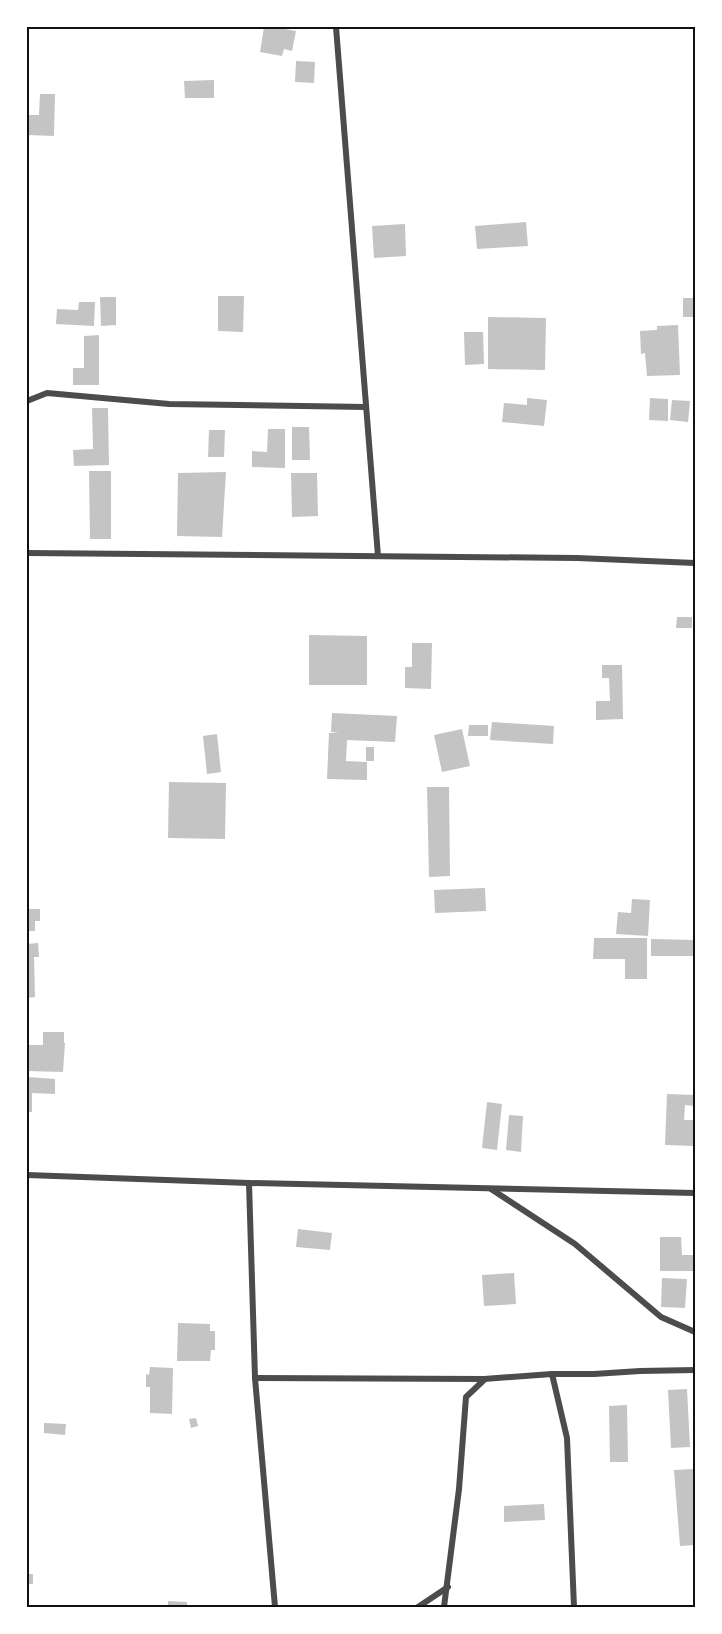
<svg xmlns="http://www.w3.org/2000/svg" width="722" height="1634" font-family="'PT Sans Narrow',sans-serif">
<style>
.building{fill:#c4c4c4}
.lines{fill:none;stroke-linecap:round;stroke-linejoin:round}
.minor{stroke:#4c4c4c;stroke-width:6}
.neatline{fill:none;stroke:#111;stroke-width:2}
</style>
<rect width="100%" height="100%" fill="#fff"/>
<!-- building -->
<g class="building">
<polygon points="264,27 275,27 296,31 292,51 284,49 282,56 260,52"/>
<polygon points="296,61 315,62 314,83 295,82"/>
<polygon points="214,80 214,98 185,98 184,81"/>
<polygon points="40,94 55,94 54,136 27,135 27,115 39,115"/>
<polygon points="526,222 528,246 477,249 475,226"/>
<polygon points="405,224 406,256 374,258 372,226"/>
<polygon points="218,296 244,296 243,332 218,331"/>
<polygon points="100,297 116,297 116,325 101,326"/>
<rect x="683" y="298" width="12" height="19"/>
<polygon points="79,302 95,302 94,326 56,324 57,309 78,310"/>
<polygon points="488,317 546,318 545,370 488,369"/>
<polygon points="678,325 680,375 647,376 645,353 641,354 640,331 657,330 657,326"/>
<polygon points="464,332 483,332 484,364 465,365"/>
<polygon points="99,335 99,385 73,385 73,368 84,368 84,336"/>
<polygon points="527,398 547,400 544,426 502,422 504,403 527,405"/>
<polygon points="650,398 668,399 668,421 649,420"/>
<polygon points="672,400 690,401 688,422 670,420"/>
<polygon points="92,408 108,408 109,465 74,466 73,450 93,449"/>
<polygon points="292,427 309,427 310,460 292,460"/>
<polygon points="268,429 285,429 285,468 252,467 252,451 267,452"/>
<polygon points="209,430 225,430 224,457 208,457"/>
<polygon points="89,471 111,471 111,539 90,539"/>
<polygon points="226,472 222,537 177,536 178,473"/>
<polygon points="291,473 317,473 318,516 292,517"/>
<polygon points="677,617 692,617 692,628 676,628"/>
<polygon points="309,635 367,636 367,685 309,685"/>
<polygon points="412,643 432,643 431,689 405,688 405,667 412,667"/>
<polygon points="602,665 622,665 623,719 596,720 596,701 610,701 609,678 602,678"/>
<polygon points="332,713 397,716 395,742 347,740 346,761 367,762 367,780 327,779 329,733 339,733 331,732"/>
<polygon points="492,722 554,726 553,744 490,740"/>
<polygon points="469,725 488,725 488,736 468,736"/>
<polygon points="462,729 470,766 442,772 434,735"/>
<polygon points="217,734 221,772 207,774 203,736"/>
<rect x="366" y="747" width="8" height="14"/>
<polygon points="169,782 226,783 225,839 168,838"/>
<polygon points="427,787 449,787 450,876 429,877"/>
<polygon points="485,888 486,911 435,913 434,890"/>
<polygon points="632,899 650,900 648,936 616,934 618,912 631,913"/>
<polygon points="27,909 40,909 40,921 35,921 35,931 27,931"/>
<polygon points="594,938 647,938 647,979 625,979 625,959 593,959"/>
<polygon points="651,939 695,940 695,956 651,956"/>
<polygon points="38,943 39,957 34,957 35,997 27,998 27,944"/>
<polygon points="43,1032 64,1032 64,1043 65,1043 63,1072 28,1071 29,1045 43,1045"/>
<polygon points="27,1077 55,1079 55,1094 32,1093 32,1112 27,1112"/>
<polygon points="667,1094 695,1095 695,1106 685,1105 684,1120 695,1120 695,1146 665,1145"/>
<polygon points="487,1102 502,1104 497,1150 482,1148"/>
<polygon points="509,1115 523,1116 521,1152 506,1150"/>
<polygon points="298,1229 332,1233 330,1250 296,1247"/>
<polygon points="660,1237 681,1237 682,1255 695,1255 695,1271 660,1271"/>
<polygon points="514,1273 516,1304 484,1306 482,1275"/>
<polygon points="662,1278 687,1279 685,1308 661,1307"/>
<polygon points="178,1323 210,1324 210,1331 215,1331 215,1350 211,1350 210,1361 177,1361"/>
<polygon points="150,1367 173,1368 172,1414 150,1413 150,1387 146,1387 146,1374 149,1375"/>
<polygon points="687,1389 690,1447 671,1448 668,1390"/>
<polygon points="627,1405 628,1462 610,1462 609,1406"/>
<polygon points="196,1418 198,1426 191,1428 189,1419"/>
<polygon points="44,1423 66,1424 65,1435 44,1433"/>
<polygon points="693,1469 695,1499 695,1545 680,1546 674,1470"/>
<polygon points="544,1504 545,1520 504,1522 504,1506"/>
<rect x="27" y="1574" width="6" height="10"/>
<polygon points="168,1601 187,1602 187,1607 168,1607"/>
</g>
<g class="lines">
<!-- minor -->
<g class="minor">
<polyline points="336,27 378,556"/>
<polyline points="27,401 47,393 169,404 366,407"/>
<polyline points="27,553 577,558 695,563"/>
<polyline points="27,1175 249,1183 695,1193"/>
<polyline points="249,1183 255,1378 275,1607"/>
<polyline points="491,1189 575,1244 661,1317 695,1332"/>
<polyline points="552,1374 567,1438 574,1607"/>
<polyline points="255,1378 484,1379 552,1374 594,1374 640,1371 695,1370"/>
<polyline points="418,1607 448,1587"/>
<polyline points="444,1607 459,1489 466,1397 484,1380"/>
</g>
</g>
<!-- border -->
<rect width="722" height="1634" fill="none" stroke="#ffffff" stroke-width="57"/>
<rect x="28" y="28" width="666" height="1578" class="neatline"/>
</svg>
